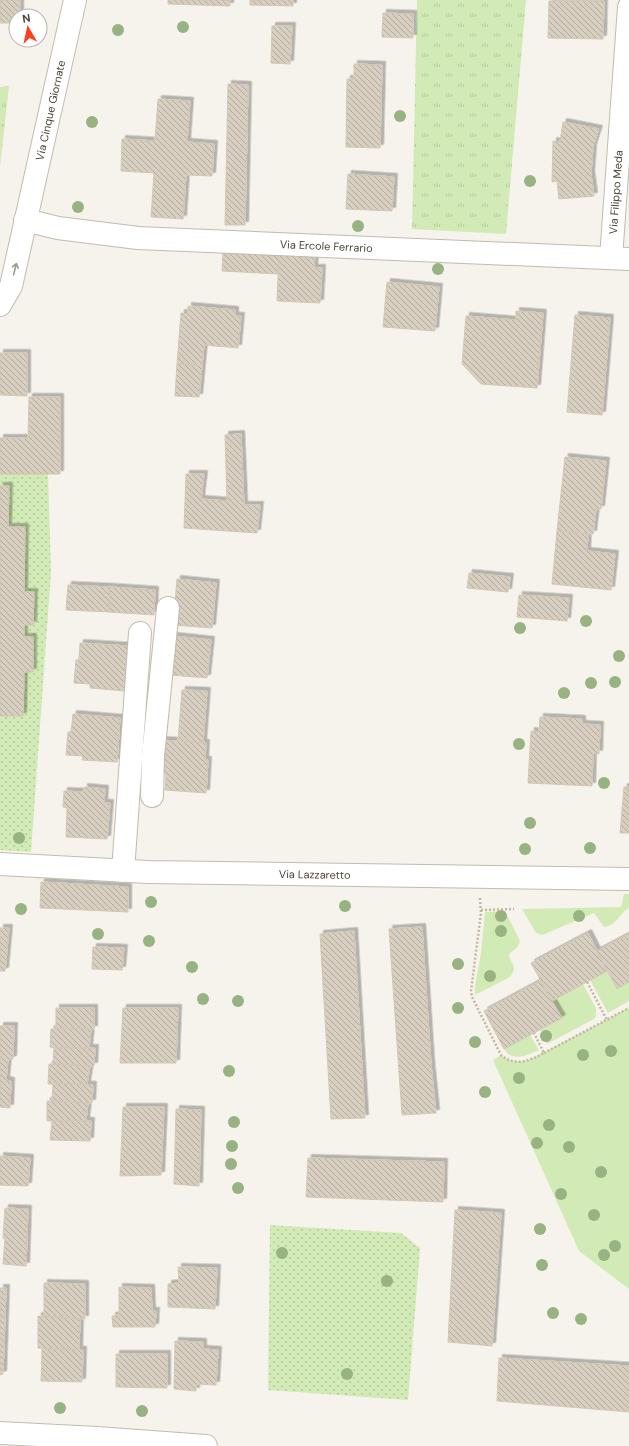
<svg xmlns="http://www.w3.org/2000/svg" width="629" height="1446" font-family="'DM Sans',sans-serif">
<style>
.grass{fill:url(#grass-tufts)}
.park{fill:url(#park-dots)}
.garden{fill:#d2eab5}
.building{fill:url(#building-back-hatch);stroke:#d3c7b4;filter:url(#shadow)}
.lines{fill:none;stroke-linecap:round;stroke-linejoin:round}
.minor-casing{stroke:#c2bbae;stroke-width:24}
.path{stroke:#c4b79f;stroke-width:2.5;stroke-dasharray:2 2;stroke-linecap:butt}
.minor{stroke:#fff;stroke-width:22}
.tree{fill:#97b381}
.oneway{stroke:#9c9892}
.labels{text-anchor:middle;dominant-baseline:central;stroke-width:3;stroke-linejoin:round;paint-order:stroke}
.street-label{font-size:11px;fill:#4b4439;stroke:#fff}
</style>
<defs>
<pattern id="grass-tufts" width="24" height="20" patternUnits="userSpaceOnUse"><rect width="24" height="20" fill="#d2eab5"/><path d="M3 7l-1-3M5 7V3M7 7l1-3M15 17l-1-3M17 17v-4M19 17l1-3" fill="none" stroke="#b6ca9c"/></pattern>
<pattern id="park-dots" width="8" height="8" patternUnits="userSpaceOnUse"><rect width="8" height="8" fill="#d2eab5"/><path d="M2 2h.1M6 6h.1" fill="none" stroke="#b6ca9c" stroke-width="1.8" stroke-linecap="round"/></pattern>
<pattern id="building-back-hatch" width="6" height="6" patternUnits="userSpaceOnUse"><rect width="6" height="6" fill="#d8cfc1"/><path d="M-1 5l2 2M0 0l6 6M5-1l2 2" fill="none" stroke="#b1aa9e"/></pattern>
<filter id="shadow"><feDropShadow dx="3.5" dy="-3.5" stdDeviation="0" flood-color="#0004"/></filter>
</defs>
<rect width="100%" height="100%" fill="#f6f3ec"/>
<!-- grass -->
<g class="grass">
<polygon points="417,0 526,0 506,234 412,229"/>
<polygon points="9,86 0,167 0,87"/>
</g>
<!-- park -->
<g class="park">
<polygon points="0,474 48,474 51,572 31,852 0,850"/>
<polygon points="270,1225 401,1233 420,1248 408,1400 268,1390"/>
</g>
<!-- garden -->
<g class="garden">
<path d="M624 894H629V908C619 913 617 926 604 927L594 913 547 933 542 935 536 933 522 909 621 907Z"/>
<path d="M505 911 520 941C518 948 514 950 509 954 510 965 519 965 510 977L475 995V986L481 953 485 912Z"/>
<polygon points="607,971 617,989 629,982 629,1001 608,1013 590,980"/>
<polygon points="583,984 596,1008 596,1016 594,1019 547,1044 540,1030 562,1018 552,1001"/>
<path d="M629 1008V1289L579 1251 493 1060 501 1055C509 1062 518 1063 529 1060Z"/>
<path d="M530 1035 539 1050C527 1055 512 1063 504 1049Z"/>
</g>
<!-- building -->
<g class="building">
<polygon points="0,0 20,0 20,16 16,16 16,23 0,23"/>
<polygon points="168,0 230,0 230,6 168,4"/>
<polygon points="250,0 293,0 293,6 250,5"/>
<polygon points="549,1 604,1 603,39 548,38"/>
<polygon points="383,13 413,14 413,38 382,37"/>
<polygon points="272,26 292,26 290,64 271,63"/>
<polygon points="354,64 382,65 380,148 346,147 347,79 354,79"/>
<polygon points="228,84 248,85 245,225 225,225"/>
<polygon points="158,99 190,101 187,142 214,144 212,176 186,175 183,219 151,217 154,173 121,171 122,139 155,141"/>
<polygon points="563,122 599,129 593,147 591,174 594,196 559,199 557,181 552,182 553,141 560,142"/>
<polygon points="348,174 394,177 392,211 346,209"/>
<polygon points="223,250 279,253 278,274 222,271"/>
<polygon points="279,253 315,255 314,268 322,268 320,303 277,301"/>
<polygon points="387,282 439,287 435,331 383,327"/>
<polygon points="188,306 235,310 235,316 241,316 238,348 204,345 202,366 177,364 181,313 188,314"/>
<polygon points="516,311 543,313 537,388 481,384 462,364 466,316 516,320"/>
<polygon points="575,315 610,318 602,415 567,412"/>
<polygon points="0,353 27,353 27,396 0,395"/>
<polygon points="177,364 202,366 199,397 175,396"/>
<polygon points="29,397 60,397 60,474 0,474 0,438 28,438"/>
<polygon points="241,434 244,505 260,505 257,533 184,528 186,474 204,474 201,499 227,501 225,435"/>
<polygon points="565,457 606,461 601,509 596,509 593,534 557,531"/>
<polygon points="0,486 9,486 8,527 25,527 24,592 34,592 33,625 24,625 24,637 33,637 33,672 24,672 23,716 0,716"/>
<polygon points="557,531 588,534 587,551 615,554 611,590 552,584"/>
<polygon points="469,573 510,577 508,592 467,588"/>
<polygon points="177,579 216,583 212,628 173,625"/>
<polygon points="68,585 110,587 109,612 66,610"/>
<polygon points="110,587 155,590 154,615 109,612"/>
<polygon points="519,595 569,598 567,621 517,617"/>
<polygon points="173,636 211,640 207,678 170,675"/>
<polygon points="80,643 128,646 124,691 90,688 90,684 74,683 76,660 79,660"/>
<polygon points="182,690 207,691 203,743 178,741"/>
<polygon points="73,714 120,718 117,762 82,760 83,756 66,755 68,732 71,732"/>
<polygon points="540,717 582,719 582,724 600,725 599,754 593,753 592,786 528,783 531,731 539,732"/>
<polygon points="161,740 206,743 205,760 208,760 206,793 165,790 166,774 155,774"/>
<polygon points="84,787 105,789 104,803 110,803 107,839 66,837 67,808 63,807 64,791 84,792"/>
<polygon points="624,787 629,787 629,833 620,833"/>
<polygon points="41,882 128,887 128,912 40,908"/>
<polygon points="422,927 431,1064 436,1113 402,1115 389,929"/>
<polygon points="0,928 9,928 5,971 0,971"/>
<polygon points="354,931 365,1118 331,1119 320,934"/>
<polygon points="588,933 607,971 552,1001 531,963"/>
<polygon points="629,934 629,982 617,989 597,951"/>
<polygon points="93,947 124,948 122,970 92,969"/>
<polygon points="540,981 562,1018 504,1049 484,1011"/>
<rect x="56" y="1008" width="38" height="21"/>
<polygon points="123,1008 178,1008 176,1063 120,1063"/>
<polygon points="0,1026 14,1026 13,1059 8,1060 6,1080 11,1081 10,1108 0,1107"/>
<polygon points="51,1029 91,1029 89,1048 54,1048 50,1047"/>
<polygon points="54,1048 95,1048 94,1066 53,1064"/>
<polygon points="49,1064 90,1066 87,1084 48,1084"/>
<polygon points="53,1083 93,1085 92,1103 52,1101"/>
<polygon points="47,1101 88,1103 86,1121 47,1121"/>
<polygon points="123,1107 164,1107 161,1175 120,1176"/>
<polygon points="176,1109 201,1110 199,1186 174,1184"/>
<polygon points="52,1121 91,1121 90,1141 50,1140"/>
<polygon points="0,1156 30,1158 28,1186 0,1185"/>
<polygon points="308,1158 444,1162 443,1202 306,1197"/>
<polygon points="5,1208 28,1209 26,1266 3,1264 5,1239 3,1238"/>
<polygon points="455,1210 501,1213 492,1346 448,1342"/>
<polygon points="178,1267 217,1268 215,1309 168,1307 168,1284 179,1283"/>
<polygon points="44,1283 85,1284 85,1319 44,1316"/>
<polygon points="119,1287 151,1288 152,1311 156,1311 155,1327 113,1327 112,1316 119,1315"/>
<polygon points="0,1288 6,1288 3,1374 0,1375"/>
<polygon points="38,1316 80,1319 79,1350 38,1348"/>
<polygon points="175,1341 203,1342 203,1349 218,1350 216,1385 196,1384 196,1391 174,1389"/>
<polygon points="42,1349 83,1350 82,1382 41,1381"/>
<polygon points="116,1354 167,1354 167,1388 116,1387"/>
<polygon points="499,1358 629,1366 629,1412 497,1401"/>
</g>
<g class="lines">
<defs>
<g id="minor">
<path id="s1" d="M25 220 58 228 138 238 629 259"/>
<path id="s2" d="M611 258 629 7"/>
<path id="s3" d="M0 305 11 286 75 0"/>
<polyline points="152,796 153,756 168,608"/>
<path id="s4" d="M0 864 148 872 629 879"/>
<polyline points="123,871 140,633"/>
<polyline points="0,1433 97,1438 206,1446"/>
</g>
</defs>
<!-- minor casing -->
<use href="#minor" class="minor-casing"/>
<!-- path -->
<g class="path">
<path d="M480 898 481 913 471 991 472 997 501 1055C515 1067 529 1061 544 1053L534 1033"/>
<polyline points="481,910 514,909"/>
<polyline points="587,982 607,1020"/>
<polyline points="544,1053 629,1008"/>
</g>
<!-- minor -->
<use href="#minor" class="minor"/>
</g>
<!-- trees -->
<g class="tree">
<circle cx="183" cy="27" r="6"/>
<circle cx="118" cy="30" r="6"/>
<circle cx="400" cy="116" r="6"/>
<circle cx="92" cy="122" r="6"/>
<circle cx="530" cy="181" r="6"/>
<circle cx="78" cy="207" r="6"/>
<circle cx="358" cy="226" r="6"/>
<circle cx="438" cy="269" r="6"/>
<circle cx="586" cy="621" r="6"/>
<circle cx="520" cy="628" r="6"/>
<circle cx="619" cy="656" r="6"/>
<circle cx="615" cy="682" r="6"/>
<circle cx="591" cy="683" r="6"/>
<circle cx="564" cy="693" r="6"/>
<circle cx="519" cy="744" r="6"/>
<circle cx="604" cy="783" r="6"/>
<circle cx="530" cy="823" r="6"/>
<circle cx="19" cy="838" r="6"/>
<circle cx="590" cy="848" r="6"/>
<circle cx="525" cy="849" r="6"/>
<circle cx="151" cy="902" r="6"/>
<circle cx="345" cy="906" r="6"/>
<circle cx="21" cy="909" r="6"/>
<circle cx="501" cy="916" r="6"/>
<circle cx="579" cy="916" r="6"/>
<circle cx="501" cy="931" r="6"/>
<circle cx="98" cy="934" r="6"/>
<circle cx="149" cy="941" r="6"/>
<circle cx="458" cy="964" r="6"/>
<circle cx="192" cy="967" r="6"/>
<circle cx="490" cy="976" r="6"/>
<circle cx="203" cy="999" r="6"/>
<circle cx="238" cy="1001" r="6"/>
<circle cx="458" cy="1008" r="6"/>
<circle cx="546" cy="1036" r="6"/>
<circle cx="475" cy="1042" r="6"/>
<circle cx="611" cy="1051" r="6"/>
<circle cx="583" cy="1055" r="6"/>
<circle cx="229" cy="1071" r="6"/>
<circle cx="519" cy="1078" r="6"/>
<circle cx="485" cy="1092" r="6"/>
<circle cx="234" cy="1122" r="6"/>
<circle cx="549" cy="1125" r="6"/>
<circle cx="537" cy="1143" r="6"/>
<circle cx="232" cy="1146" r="6"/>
<circle cx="569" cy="1147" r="6"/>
<circle cx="231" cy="1164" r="6"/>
<circle cx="601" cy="1172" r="6"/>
<circle cx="238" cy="1188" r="6"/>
<circle cx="561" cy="1194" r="6"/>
<circle cx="594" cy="1215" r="6"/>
<circle cx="540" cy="1229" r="6"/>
<circle cx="615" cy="1246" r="6"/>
<circle cx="282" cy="1253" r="6"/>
<circle cx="604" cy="1255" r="6"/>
<circle cx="542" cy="1265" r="6"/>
<circle cx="387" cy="1281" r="6"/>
<circle cx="553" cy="1313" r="6"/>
<circle cx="581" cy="1319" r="6"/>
<circle cx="347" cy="1374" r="6"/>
<circle cx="60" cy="1408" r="6"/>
<circle cx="142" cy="1411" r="6"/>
</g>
<!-- one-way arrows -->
<defs><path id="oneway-shaft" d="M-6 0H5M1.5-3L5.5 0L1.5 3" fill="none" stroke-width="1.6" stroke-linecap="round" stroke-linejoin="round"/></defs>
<use class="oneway" href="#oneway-shaft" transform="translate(15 269) rotate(-76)"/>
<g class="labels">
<!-- street labels -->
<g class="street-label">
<text stroke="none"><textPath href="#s3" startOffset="202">Via Cinque Giornate</textPath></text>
<text stroke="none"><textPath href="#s2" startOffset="66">Via Filippo Meda</textPath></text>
<text stroke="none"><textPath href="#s1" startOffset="303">Via Ercole Ferrario</textPath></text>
<text stroke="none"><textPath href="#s4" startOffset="315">Via Lazzaretto</textPath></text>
</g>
</g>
<!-- north arrow -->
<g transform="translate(28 28) rotate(351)"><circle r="19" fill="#ffffff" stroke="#b7b4b0"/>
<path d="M0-3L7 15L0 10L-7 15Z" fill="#fc3f1d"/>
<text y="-6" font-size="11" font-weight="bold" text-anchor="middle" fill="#4b4439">N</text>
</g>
</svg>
